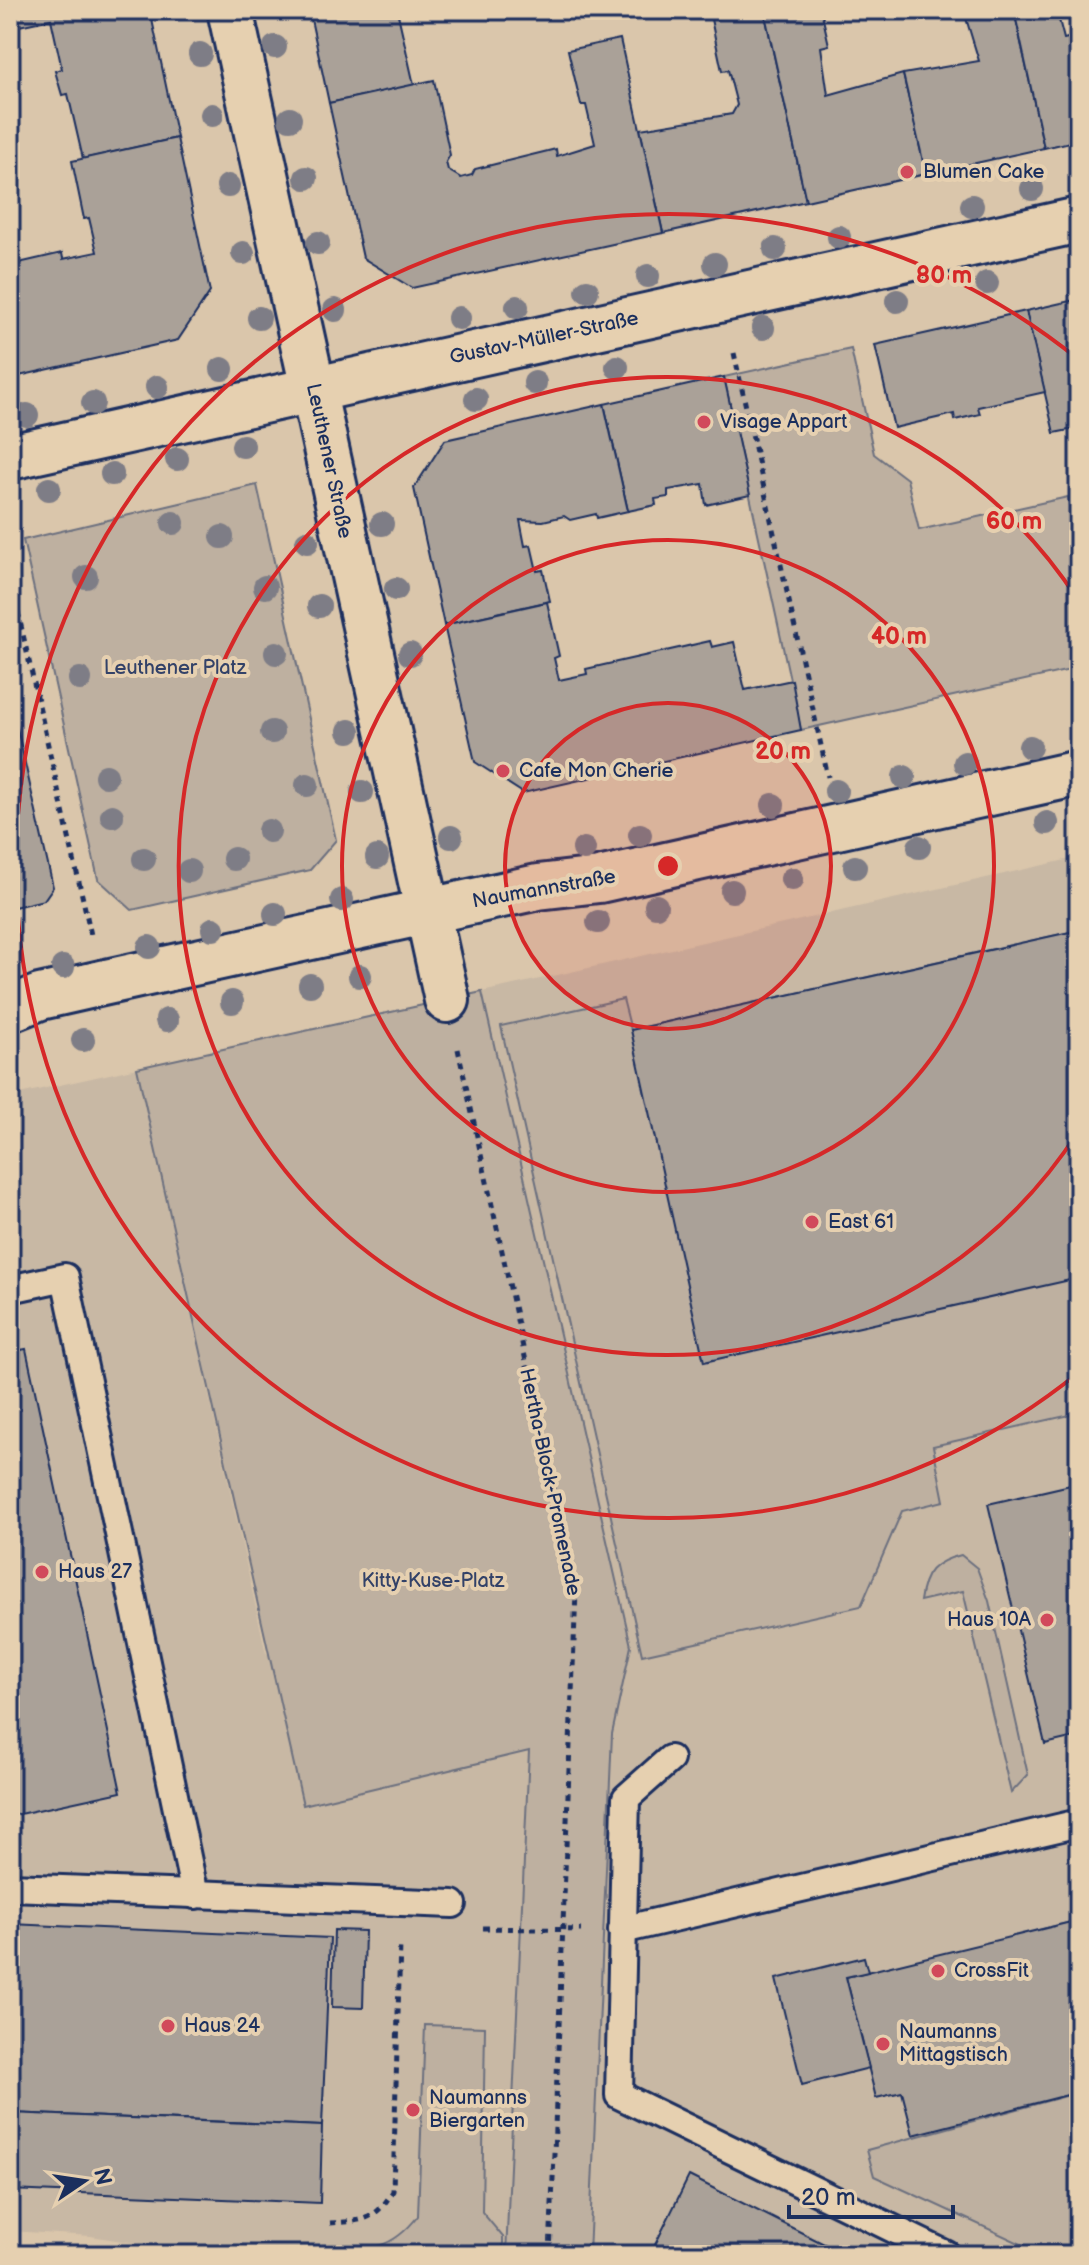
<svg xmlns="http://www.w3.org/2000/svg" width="1089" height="2265" font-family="'Balsamiq Sans',sans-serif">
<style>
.built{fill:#c8b8a4}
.green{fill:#beb0a0;stroke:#6c707f;stroke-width:2}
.building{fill:#aaa198;stroke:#1b2f5e;stroke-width:2}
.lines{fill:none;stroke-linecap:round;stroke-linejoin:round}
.service-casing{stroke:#1b2f5e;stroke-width:32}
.minor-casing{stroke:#1b2f5e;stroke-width:50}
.path{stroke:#1b2f5e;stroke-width:5;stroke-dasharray:6 6;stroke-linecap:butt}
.service{stroke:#e6d0b0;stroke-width:26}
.minor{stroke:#e6d0b0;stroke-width:44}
.tree{fill:#7e7d86}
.ring{fill:none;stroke:#d62828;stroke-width:4}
.poi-dot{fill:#d1495b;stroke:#e6d0b0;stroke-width:3}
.labels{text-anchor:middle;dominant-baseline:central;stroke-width:8;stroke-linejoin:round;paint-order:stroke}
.poi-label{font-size:20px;fill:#1b2f5e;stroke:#e6d0b0;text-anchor:start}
.street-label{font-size:20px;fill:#1b2f5e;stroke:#e6d0b0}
.park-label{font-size:20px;fill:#334268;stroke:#e6d0b0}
.centre{fill:#d62828;stroke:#e6d0b0;stroke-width:4}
.ring-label{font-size:24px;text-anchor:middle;font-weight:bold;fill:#d62828;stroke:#e6d0b0;stroke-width:8;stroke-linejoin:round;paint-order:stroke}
</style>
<rect width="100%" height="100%" fill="#dac6ab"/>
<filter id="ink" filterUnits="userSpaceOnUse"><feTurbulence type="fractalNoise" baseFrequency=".0125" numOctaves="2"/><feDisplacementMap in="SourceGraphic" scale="16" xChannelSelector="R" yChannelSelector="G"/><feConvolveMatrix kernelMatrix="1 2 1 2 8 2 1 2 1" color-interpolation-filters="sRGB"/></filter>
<g filter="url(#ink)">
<!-- built -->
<g class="built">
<polygon points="1079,857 1079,2255 589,2255 612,1734 631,1646 482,992"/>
<polygon points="137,1068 266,1653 529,1750 506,2255 209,2255 91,2236 10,2231 10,1096"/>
</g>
<!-- green -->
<g class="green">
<polygon points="851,349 874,454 907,479 919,530 1068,497 1079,545 1079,668 801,730 724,377"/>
<polygon points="257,485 336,840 310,870 132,910 98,879 23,540"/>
<polygon points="1079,930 1079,1413 933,1446 944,1501 902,1511 861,1606 642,1655 501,1026 623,999 631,1030"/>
<polygon points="482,992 631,1646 612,1734 589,2255 506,2255 529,1751 303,1805 137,1068"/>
<path d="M961 1555 977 1568 989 1601 1028 1775 1011 1793 963 1591 920 1601C924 1572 933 1562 961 1555Z"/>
<polygon points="1079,1920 1079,2255 1045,2255 874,2176 867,2150 1073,2094 1035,1931"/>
<path d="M425 2025 485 2027 482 2212 503 2237V2255H318V2247C364 2249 388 2255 418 2216Z"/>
</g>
<!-- building -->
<g class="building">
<polygon points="10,10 150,10 177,138 83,159 68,94 62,95 55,71 62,69 51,19 10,28"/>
<polygon points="309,10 397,10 414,85 329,103"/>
<polygon points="764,10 806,201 663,233 640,129 732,114 737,105 728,70 722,71 711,19"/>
<polygon points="764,10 821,10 829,45 821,47 828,95 903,74 926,174 806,201"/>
<polygon points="957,10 1014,10 1044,148 926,174 903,74 979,61 965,15 958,16"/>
<polygon points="1014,10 1062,10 1058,16 1064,39 1079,35 1079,140 1044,148"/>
<polygon points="620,39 663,233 412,288 363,258 329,103 434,80 450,155 446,162 448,170 461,178 472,175 475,169 556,149 557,156 595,144 586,105 581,105 568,50"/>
<polygon points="177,138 210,292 178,340 10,378 10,265 62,253 63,259 97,252 89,218 84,219 72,161"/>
<polygon points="1079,299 1079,428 1054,433 1026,311"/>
<polygon points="1026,311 1045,392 978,407 980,414 955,420 954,414 894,428 875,345"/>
<polygon points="724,377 750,495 706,505 703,484 668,490 668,497 655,499 656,505 628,511 604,404"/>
<polygon points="604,404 628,511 597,518 596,514 570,520 564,516 543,521 520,520 525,546 531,545 537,571 543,570 550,601 444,625 414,488 445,440"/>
<polygon points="547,602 559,656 554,658 559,680 587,674 586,669 710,641 712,647 734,642 745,690 792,680 801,730 523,793 475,762 444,625"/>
<polygon points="15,719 53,887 44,900 10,908 10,720"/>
<polygon points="1079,930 1079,1278 704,1362 631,1030"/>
<polygon points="26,1349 121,1792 10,1816 10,1352"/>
<polygon points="1079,1483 1079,1736 1045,1744 988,1504"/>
<polygon points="1079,1920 1079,2092 913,2135 902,2092 876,2098 846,1977"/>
<polygon points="10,1924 330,1938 322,2126 10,2113"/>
<polygon points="334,1930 365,1931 363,2008 332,2007"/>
<polygon points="864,1957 868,1972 846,1977 869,2068 802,2085 776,1979"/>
<polygon points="10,2113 322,2126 320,2203 10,2190"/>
<polygon points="689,2176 846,2255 650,2255"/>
</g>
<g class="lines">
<defs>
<g id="service">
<polyline points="10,1289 65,1277 195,1895"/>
<polyline points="670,1759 626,1798 619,2095 947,2255"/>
<polyline points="10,1887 453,1904"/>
<polyline points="622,1930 1079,1823"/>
</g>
<g id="minor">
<polyline points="230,10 447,1000"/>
<polyline points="10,457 1079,220"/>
<polyline points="10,1009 40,997 102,983 538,887 599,880 1079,773"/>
</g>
</defs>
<!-- service casing -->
<use href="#service" class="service-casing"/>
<!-- minor casing -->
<use href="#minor" class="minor-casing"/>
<!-- path -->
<g class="path">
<polyline points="734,353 828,777"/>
<polyline points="10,577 91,935"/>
<polyline points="458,1049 576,1591 550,2255"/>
<polyline points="483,1928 581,1930"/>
<path d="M330 2223C363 2221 375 2221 393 2191L400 1943"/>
</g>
<!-- service -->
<use href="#service" class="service"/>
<!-- minor -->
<use href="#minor" class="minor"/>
</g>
<!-- trees -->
<g class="tree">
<circle cx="275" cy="47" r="12"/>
<circle cx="200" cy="54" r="12"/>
<circle cx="212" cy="115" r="12"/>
<circle cx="290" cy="119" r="12"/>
<circle cx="306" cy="178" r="12"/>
<circle cx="228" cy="186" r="12"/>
<circle cx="1032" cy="189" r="12"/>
<circle cx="972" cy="206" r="12"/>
<circle cx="839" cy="237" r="12"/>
<circle cx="318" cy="243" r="12"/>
<circle cx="775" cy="249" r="12"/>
<circle cx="243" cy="253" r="12"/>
<circle cx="715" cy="264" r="12"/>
<circle cx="648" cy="276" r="12"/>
<circle cx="987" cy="283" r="12"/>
<circle cx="587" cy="291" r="12"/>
<circle cx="897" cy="301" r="12"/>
<circle cx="517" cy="307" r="12"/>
<circle cx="335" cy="310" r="12"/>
<circle cx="259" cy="318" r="12"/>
<circle cx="459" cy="318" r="12"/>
<circle cx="763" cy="328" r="12"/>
<circle cx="617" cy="367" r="12"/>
<circle cx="222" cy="369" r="12"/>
<circle cx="535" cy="383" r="12"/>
<circle cx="157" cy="387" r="12"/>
<circle cx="476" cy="399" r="12"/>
<circle cx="93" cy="403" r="12"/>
<circle cx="27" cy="415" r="12"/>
<circle cx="243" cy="446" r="12"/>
<circle cx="177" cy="459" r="12"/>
<circle cx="112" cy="474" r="12"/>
<circle cx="49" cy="489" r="12"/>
<circle cx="173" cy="523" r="12"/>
<circle cx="382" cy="524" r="12"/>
<circle cx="222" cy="537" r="12"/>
<circle cx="307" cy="542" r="12"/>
<circle cx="86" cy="577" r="12"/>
<circle cx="265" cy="587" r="12"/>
<circle cx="396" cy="589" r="12"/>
<circle cx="319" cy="606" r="12"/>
<circle cx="276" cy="653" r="12"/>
<circle cx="410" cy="654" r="12"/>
<circle cx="80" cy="679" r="12"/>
<circle cx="349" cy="731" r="12"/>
<circle cx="272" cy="732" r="12"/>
<circle cx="1030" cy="747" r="12"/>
<circle cx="965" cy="763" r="12"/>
<circle cx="106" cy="776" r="12"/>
<circle cx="904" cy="777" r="12"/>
<circle cx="307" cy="785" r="12"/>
<circle cx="836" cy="791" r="12"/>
<circle cx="362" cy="792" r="12"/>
<circle cx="773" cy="805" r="12"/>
<circle cx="112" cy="816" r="12"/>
<circle cx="1047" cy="823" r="12"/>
<circle cx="269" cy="831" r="12"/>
<circle cx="640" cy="835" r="12"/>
<circle cx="451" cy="837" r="12"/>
<circle cx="919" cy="847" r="12"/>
<circle cx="584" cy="849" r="12"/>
<circle cx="377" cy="857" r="12"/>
<circle cx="144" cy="859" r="12"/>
<circle cx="234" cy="859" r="12"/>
<circle cx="855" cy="867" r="12"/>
<circle cx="189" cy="871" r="12"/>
<circle cx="792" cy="879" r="12"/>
<circle cx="732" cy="891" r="12"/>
<circle cx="342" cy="900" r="12"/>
<circle cx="656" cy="906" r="12"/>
<circle cx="275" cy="914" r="12"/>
<circle cx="598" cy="922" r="12"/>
<circle cx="213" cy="929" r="12"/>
<circle cx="149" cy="947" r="12"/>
<circle cx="63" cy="967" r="12"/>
<circle cx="360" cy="976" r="12"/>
<circle cx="310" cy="985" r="12"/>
<circle cx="232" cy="1002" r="12"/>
<circle cx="167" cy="1020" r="12"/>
<circle cx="83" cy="1040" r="12"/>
</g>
</g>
<!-- distance rings -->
<circle cx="668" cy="866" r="163" fill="#d62828" fill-opacity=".12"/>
<g class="ring">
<circle cx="668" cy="866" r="163"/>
<circle cx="668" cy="866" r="326"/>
<path d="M1078 1132A489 489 0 1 1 1078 600"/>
<path d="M1078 1373A652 652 0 1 1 1078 359"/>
</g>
<!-- markers -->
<g class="poi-dot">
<circle cx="907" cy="172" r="8"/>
<circle cx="704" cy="422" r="8"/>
<circle cx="503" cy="771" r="8"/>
<circle cx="812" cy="1222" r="8"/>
<circle cx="42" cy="1572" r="8"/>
<circle cx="1047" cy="1620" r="8"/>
<circle cx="938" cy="1971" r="8"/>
<circle cx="168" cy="2026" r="8"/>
<circle cx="883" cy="2044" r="8"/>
<circle cx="413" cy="2110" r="8"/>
</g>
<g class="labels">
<!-- poi labels -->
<g class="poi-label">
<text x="923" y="172">Blumen Cake</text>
<text x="720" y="422">Visage Appart</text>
<text x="519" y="771">Cafe Mon Cherie</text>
<text x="828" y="1222">East 61</text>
<text x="58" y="1572">Haus 27</text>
<text x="1031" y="1620" text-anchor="end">Haus 10A</text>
<text x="954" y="1971">CrossFit</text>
<text x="184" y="2026">Haus 24</text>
<text x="899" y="2032">Naumanns<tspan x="899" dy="23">Mittagstisch</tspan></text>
<text x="429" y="2098">Naumanns<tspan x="429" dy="23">Biergarten</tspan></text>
</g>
<!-- street labels -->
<g class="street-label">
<text transform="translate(544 338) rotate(-12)">Gustav-Müller-Straße</text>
<text transform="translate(329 461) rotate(78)">Leuthener Straße</text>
<text transform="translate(544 889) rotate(-10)">Naumannstraße</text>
<text transform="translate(550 1482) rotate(78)">Hertha-Block-Promenade</text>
</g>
<!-- park labels -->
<g class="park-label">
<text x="175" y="668">Leuthener Platz</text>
<text x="433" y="1581">Kitty-Kuse-Platz</text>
</g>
</g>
<circle cx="668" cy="866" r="12" class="centre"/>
<g class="ring-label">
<text x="944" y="283">80 m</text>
<text x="1014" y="529">60 m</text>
<text x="899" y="644">40 m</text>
<text x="783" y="759">20 m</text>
</g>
<!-- margin -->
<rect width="1089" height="2265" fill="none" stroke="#e6d0b0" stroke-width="40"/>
<rect x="20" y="20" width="1049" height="2225" fill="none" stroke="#1b2f5e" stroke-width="3" filter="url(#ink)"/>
<!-- north arrow -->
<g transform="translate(84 2181) rotate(77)" stroke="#e6d0b0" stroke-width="6" paint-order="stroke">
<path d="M0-6L14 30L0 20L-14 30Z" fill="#1b2f5e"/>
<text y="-12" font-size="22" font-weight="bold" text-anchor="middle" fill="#1b2f5e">N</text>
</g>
<!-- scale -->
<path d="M789 2205v12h164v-12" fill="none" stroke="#1b2f5e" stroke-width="4"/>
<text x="801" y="2205" font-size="24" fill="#1b2f5e" stroke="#e6d0b0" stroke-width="6" paint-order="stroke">20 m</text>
</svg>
